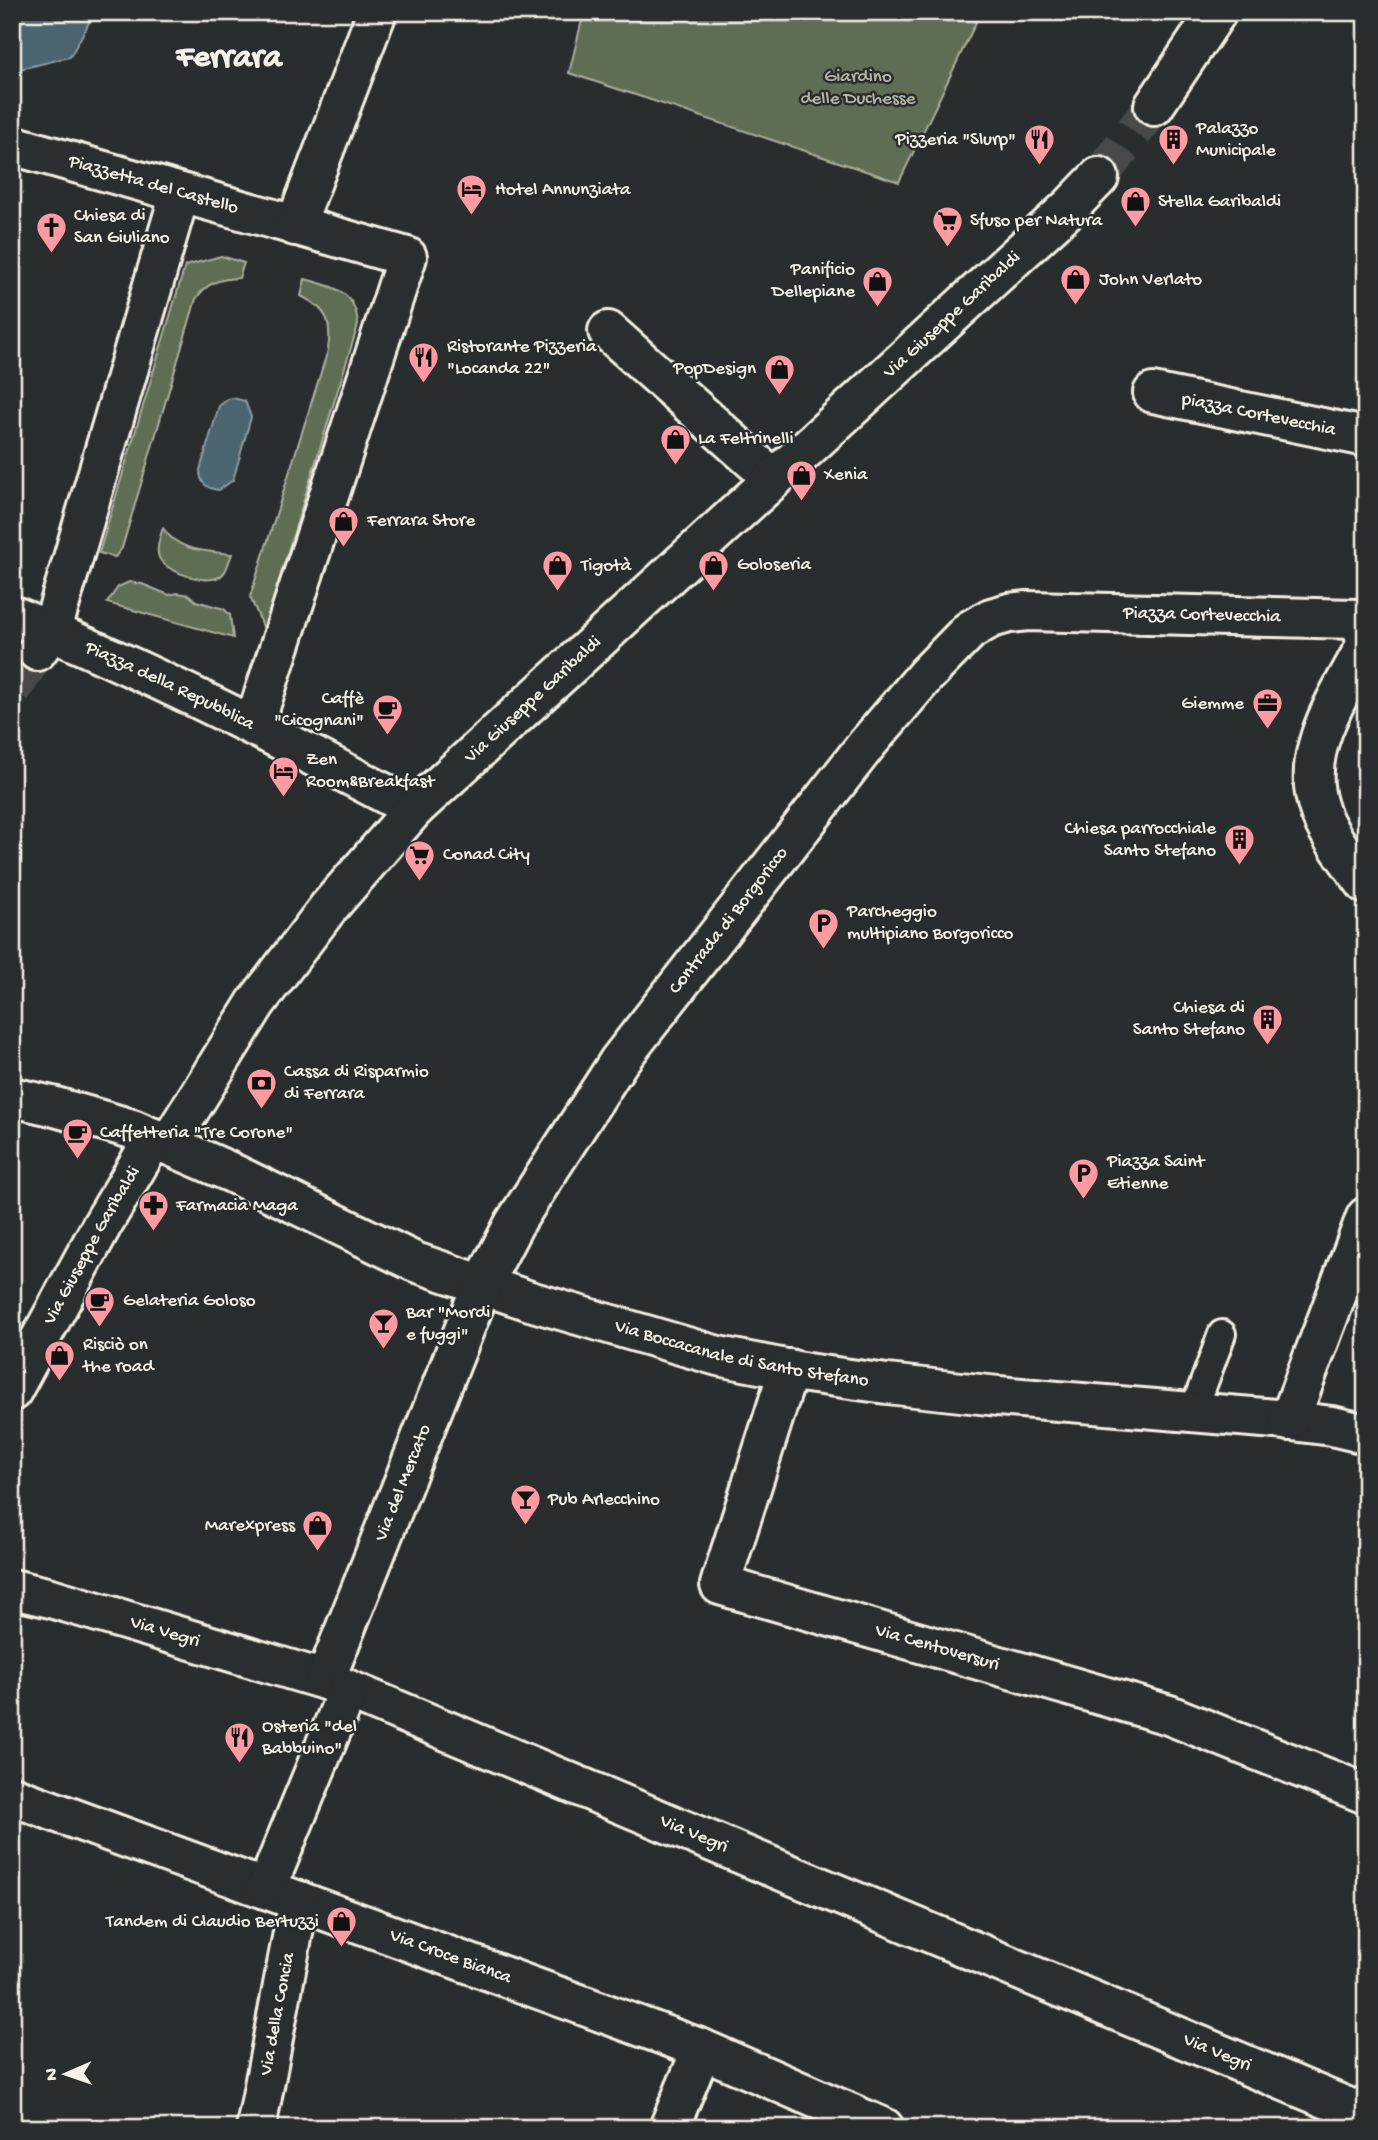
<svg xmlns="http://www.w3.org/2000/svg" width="1378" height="2140" font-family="'Gochi Hand',sans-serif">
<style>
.green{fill:#616d54;stroke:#aaaf9e;stroke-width:2}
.water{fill:#4c6570;stroke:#8f9da0;stroke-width:2}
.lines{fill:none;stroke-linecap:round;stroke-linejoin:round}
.pedestrian-tunnel{stroke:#484a4a;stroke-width:38;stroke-dasharray:38 19;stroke-linecap:butt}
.service-casing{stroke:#f4f1e8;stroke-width:32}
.pedestrian-casing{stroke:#f4f1e8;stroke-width:44}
.minor-casing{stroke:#f4f1e8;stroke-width:44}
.service{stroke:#2a2d2e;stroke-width:26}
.pedestrian{stroke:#2a2d2e;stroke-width:38}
.minor{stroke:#2a2d2e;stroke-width:38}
.labels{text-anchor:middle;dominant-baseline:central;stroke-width:5;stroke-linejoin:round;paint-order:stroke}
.park-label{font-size:19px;fill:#b2b6a5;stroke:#2a2d2e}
.poi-label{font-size:19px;fill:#f4f1e8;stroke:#2a2d2e;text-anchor:start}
.street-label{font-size:19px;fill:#f4f1e8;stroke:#2a2d2e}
.town-label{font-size:33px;font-weight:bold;fill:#f4f1e8;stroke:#2a2d2e}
</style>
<rect width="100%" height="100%" fill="#2a2d2e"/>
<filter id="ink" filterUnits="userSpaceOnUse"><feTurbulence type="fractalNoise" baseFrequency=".0143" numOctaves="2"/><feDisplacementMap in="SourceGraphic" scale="14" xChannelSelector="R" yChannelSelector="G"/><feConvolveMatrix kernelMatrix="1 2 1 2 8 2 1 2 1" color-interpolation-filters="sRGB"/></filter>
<g filter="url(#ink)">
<!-- green -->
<g class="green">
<polygon points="584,12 981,12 899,182 569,73"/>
<path d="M221 256 244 263 239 278C220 279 207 282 196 299L122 548 115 557 99 553 185 266Z"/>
<path d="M305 279C333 287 356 290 358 325L264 629 250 597 328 350C332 322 328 309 301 296Z"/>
<path d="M163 528C178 552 207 551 232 554 229 560 228 569 223 574 211 587 170 573 161 561 154 552 160 537 163 528Z"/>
<polygon points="129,582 142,584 169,595 178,593 189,595 196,601 224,609 230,615 233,638 107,603 118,587"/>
</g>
<!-- water -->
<g class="water">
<polygon points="12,12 95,12 70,57 12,71"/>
<path d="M233 398 245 401 251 417 233 480 219 490C206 489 200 483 200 470L219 406 228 399Z"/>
</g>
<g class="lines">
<!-- pedestrian-tunnel -->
<g class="pedestrian-tunnel">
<polyline points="1099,177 1154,106"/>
<polyline points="12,690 37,651"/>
</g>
<defs>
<polyline id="service" points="1193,1412 1222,1334"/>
<g id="pedestrian">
<polyline points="1154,106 1217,12"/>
<path id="s1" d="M12 145 407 257 254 725"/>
<polyline points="295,226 377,12"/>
<polyline points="608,331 774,479"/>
<path id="s2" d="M1153 393 1366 437"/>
<path id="s3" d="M12 615C150 672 282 739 414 809"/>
<polyline points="37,651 52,630 180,193"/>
<path id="s4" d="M168 1145 256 1003 328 908 414 809 1070 207 1099 177"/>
</g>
<g id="minor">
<path d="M1366 645C1341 693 1300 749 1318 806 1326 834 1349 860 1366 884"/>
<path id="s5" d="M12 1097 52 1106 132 1129 230 1172 415 1262 530 1301 718 1356 807 1373 887 1384 998 1396 1276 1419 1332 1426 1366 1434"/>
<path id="s6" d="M789 1369 720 1585 1169 1715 1366 1794"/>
<path id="s7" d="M12 1391 102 1225 154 1138"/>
<polyline points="1289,1421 1366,1217"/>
<path id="s8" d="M12 1589 51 1598 325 1680 1366 2115"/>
<path id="s9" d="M325 1680 482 1285 514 1224 619 1061 867 744 926 675 970 630 991 618 1009 613 1028 611 1357 619 1366 637"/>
<path id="s10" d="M12 1796 702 2049 884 2128"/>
<polyline points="266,1889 348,1690"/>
<path id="s11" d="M256 2128 299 1901"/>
<polyline points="669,2128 702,2049"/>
</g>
</defs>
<!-- service casing -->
<use href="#service" class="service-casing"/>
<!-- pedestrian casing -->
<use href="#pedestrian" class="pedestrian-casing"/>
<!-- minor casing -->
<use href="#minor" class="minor-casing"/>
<!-- service -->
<use href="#service" class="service"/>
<!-- pedestrian -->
<use href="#pedestrian" class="pedestrian"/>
<!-- minor -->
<use href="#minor" class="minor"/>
</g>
</g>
<!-- icons -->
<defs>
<symbol id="restaurant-pin" viewBox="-11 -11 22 30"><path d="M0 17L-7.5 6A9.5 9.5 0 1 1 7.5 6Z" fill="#ff9aa2" stroke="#2a2d2e"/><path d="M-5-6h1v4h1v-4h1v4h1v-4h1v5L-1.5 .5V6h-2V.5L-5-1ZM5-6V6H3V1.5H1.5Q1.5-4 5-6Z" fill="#111"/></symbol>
<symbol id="building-pin" viewBox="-11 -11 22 30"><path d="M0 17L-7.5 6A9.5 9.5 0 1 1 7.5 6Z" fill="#ff9aa2" stroke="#2a2d2e"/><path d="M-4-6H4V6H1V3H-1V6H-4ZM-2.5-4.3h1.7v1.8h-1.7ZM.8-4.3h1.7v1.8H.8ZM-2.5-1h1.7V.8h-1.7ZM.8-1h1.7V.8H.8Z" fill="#111"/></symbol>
<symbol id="hotel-pin" viewBox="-11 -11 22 30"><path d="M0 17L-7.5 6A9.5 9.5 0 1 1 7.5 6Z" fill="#ff9aa2" stroke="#2a2d2e"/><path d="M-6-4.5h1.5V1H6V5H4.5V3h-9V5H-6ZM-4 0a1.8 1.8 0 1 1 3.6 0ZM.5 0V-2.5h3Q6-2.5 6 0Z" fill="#111"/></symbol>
<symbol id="shop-pin" viewBox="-11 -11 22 30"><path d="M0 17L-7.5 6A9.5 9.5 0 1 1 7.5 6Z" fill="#ff9aa2" stroke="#2a2d2e"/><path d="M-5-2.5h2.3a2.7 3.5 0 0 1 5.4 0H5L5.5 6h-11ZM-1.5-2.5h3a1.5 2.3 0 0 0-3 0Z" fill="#111"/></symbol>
<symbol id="supermarket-pin" viewBox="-11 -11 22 30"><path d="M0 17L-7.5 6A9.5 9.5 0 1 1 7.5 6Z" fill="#ff9aa2" stroke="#2a2d2e"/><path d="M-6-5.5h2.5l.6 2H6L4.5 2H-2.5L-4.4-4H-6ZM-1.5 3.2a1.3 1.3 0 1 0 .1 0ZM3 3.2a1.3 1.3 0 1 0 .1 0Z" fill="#111"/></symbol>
<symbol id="church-pin" viewBox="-11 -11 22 30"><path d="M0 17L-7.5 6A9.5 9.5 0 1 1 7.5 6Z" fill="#ff9aa2" stroke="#2a2d2e"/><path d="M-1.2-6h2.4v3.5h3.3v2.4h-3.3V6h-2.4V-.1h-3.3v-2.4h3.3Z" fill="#111"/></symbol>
<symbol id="office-pin" viewBox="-11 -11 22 30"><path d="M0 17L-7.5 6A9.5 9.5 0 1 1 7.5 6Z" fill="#ff9aa2" stroke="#2a2d2e"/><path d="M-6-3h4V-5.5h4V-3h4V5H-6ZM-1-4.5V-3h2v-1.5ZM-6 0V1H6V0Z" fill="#111"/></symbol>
<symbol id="cafe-pin" viewBox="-11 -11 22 30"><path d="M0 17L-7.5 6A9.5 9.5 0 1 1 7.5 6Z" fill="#ff9aa2" stroke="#2a2d2e"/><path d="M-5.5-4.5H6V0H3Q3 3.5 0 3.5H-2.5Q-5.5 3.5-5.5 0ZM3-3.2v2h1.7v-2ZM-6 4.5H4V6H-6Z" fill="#111"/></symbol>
<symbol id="parking-pin" viewBox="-11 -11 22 30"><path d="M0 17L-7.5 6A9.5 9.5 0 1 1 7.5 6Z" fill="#ff9aa2" stroke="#2a2d2e"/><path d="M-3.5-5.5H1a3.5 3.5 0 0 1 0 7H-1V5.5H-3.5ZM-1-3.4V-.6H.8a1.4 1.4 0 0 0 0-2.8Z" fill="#111"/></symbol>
<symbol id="bank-pin" viewBox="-11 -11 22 30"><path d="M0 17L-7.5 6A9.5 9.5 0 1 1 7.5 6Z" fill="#ff9aa2" stroke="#2a2d2e"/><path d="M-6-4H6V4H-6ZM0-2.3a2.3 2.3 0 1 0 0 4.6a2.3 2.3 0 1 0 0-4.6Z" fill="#111"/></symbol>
<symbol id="pharmacy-pin" viewBox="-11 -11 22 30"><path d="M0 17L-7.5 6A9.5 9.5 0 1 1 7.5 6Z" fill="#ff9aa2" stroke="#2a2d2e"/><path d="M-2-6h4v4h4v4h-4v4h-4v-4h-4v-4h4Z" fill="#111"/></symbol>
<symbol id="bar-pin" viewBox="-11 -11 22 30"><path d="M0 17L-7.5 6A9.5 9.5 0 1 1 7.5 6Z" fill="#ff9aa2" stroke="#2a2d2e"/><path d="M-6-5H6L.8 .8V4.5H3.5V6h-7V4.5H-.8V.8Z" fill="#111"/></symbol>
</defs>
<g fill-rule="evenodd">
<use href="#restaurant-pin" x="1022" y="122" width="35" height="47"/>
<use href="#building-pin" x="1156" y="122" width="35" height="47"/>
<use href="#hotel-pin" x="454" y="172" width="35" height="47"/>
<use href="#shop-pin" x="1118" y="184" width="35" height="47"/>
<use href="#supermarket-pin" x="930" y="204" width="35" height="47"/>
<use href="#church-pin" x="34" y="210" width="35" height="47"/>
<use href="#shop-pin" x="1058" y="262" width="35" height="47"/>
<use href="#shop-pin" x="860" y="264" width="35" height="47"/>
<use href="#restaurant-pin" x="406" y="340" width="35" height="47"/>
<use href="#shop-pin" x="762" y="352" width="35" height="47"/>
<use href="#shop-pin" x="658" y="422" width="35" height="47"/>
<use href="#shop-pin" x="784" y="458" width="35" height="47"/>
<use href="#shop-pin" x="326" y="504" width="35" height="47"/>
<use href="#shop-pin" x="696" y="548" width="35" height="47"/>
<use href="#shop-pin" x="540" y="548" width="35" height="47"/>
<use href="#office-pin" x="1250" y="686" width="35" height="47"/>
<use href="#cafe-pin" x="370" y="692" width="35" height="47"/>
<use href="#hotel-pin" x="266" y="754" width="35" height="47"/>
<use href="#building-pin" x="1222" y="822" width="35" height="47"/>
<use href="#supermarket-pin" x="402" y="838" width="35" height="47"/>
<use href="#parking-pin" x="806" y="906" width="35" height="47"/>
<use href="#building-pin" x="1250" y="1002" width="35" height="47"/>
<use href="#bank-pin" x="244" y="1066" width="35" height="47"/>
<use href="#cafe-pin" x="60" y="1116" width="35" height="47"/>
<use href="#parking-pin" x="1066" y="1156" width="35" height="47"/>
<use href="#pharmacy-pin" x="136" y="1188" width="35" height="47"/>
<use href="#cafe-pin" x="82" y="1284" width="35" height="47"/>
<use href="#bar-pin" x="366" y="1306" width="35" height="47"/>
<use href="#shop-pin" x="42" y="1338" width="35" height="47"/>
<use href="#bar-pin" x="508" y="1482" width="35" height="47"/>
<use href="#shop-pin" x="300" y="1508" width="35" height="47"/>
<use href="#restaurant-pin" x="222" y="1720" width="35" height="47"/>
<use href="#shop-pin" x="324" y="1904" width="35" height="47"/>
</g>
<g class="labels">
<!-- park labels -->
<g class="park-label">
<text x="858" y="77">Giardino<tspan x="858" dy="22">delle Duchesse</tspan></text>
</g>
<!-- poi labels -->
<g class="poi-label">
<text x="1196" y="129">Palazzo<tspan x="1196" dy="22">Municipale</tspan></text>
<text x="1016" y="140" text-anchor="end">Pizzeria "Slurp"</text>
<text x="495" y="190">Hotel Annunziata</text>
<text x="1158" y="202">Stella Garibaldi</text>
<text x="74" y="216">Chiesa di<tspan x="74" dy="22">San Giuliano</tspan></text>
<text x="970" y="221">Sfuso per Natura</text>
<text x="855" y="270" text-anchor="end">Panificio<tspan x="855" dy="22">Dellepiane</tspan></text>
<text x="1099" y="280">John Verlato</text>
<text x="447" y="347">Ristorante Pizzeria<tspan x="447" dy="22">"Locanda 22"</tspan></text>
<text x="756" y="369" text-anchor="end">PopDesign</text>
<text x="698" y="439">La Feltrinelli</text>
<text x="824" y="475">Xenia</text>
<text x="367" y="521">Ferrara Store</text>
<text x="737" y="565">Goloseria</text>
<text x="581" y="566">Tigotà</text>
<text x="364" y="699" text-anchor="end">Caffè<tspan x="364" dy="22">"Cicognani"</tspan></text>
<text x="1244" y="704" text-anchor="end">Giemme</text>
<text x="306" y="760">Zen<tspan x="306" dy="22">Room&amp;Breakfast</tspan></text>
<text x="1216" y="829" text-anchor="end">Chiesa parrocchiale<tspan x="1216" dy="22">Santo Stefano</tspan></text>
<text x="443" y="855">Conad City</text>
<text x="847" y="912">Parcheggio<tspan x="847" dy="22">multipiano Borgoricco</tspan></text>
<text x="1245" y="1008" text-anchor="end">Chiesa di<tspan x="1245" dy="22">Santo Stefano</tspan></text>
<text x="284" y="1072">Cassa di Risparmio<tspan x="284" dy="22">di Ferrara</tspan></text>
<text x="100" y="1133">Caffetteria "Tre Corone"</text>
<text x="1107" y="1162">Piazza Saint<tspan x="1107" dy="22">Etienne</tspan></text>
<text x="176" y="1206">Farmacia Maga</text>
<text x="123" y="1301">Gelateria Goloso</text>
<text x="406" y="1313">Bar "Mordi<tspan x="406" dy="22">e fuggi"</tspan></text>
<text x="83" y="1345">Risciò on<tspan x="83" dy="22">the road</tspan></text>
<text x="548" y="1500">Pub Arlecchino</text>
<text x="295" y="1526" text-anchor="end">Marexpress</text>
<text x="262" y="1727">Osteria "del<tspan x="262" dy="22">Babbuino"</tspan></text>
<text x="319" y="1922" text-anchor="end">Tandem di Claudio Bertuzzi</text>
</g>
<!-- street labels -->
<g class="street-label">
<text stroke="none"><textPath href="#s1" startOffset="147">Piazzetta del Castello</textPath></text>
<text stroke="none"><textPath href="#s4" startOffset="1148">Via Giuseppe Garibaldi</textPath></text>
<text stroke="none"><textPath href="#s2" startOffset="108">piazza Cortevecchia</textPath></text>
<text stroke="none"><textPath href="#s9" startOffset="1480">Piazza Cortevecchia</textPath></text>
<text stroke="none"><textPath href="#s3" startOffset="173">Piazza della Repubblica</textPath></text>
<text stroke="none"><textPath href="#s4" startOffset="579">Via Giuseppe Garibaldi</textPath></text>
<text stroke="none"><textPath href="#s9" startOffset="866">Contrada di Borgoricco</textPath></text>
<text stroke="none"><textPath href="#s7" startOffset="166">Via Giuseppe Garibaldi</textPath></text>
<text stroke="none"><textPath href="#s5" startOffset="777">Via Boccacanale di Santo Stefano</textPath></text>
<text stroke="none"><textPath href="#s9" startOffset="212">Via del Mercato</textPath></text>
<text stroke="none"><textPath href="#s8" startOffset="159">Via Vegri</textPath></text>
<text stroke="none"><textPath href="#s6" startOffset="453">Via Centoversuri</textPath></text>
<text stroke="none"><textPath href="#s8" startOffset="726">Via Vegri</textPath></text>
<text stroke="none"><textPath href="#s10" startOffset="467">Via Croce Bianca</textPath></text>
<text stroke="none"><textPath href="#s11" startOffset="116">Via della Concia</textPath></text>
<text stroke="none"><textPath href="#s8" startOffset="1293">Via Vegri</textPath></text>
</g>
<!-- town labels -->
<g class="town-label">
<text x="229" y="59">Ferrara</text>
</g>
</g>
<!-- margin -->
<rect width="1378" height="2140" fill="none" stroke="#2a2d2e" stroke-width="42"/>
<rect x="21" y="21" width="1336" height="2098" fill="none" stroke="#f4f1e8" stroke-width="2.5" filter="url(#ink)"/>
<!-- north arrow -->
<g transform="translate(66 2074) rotate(268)" stroke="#2a2d2e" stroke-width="5" paint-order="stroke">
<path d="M0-5L12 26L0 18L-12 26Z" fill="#f4f1e8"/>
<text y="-10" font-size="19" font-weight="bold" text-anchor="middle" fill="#f4f1e8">N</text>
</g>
</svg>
